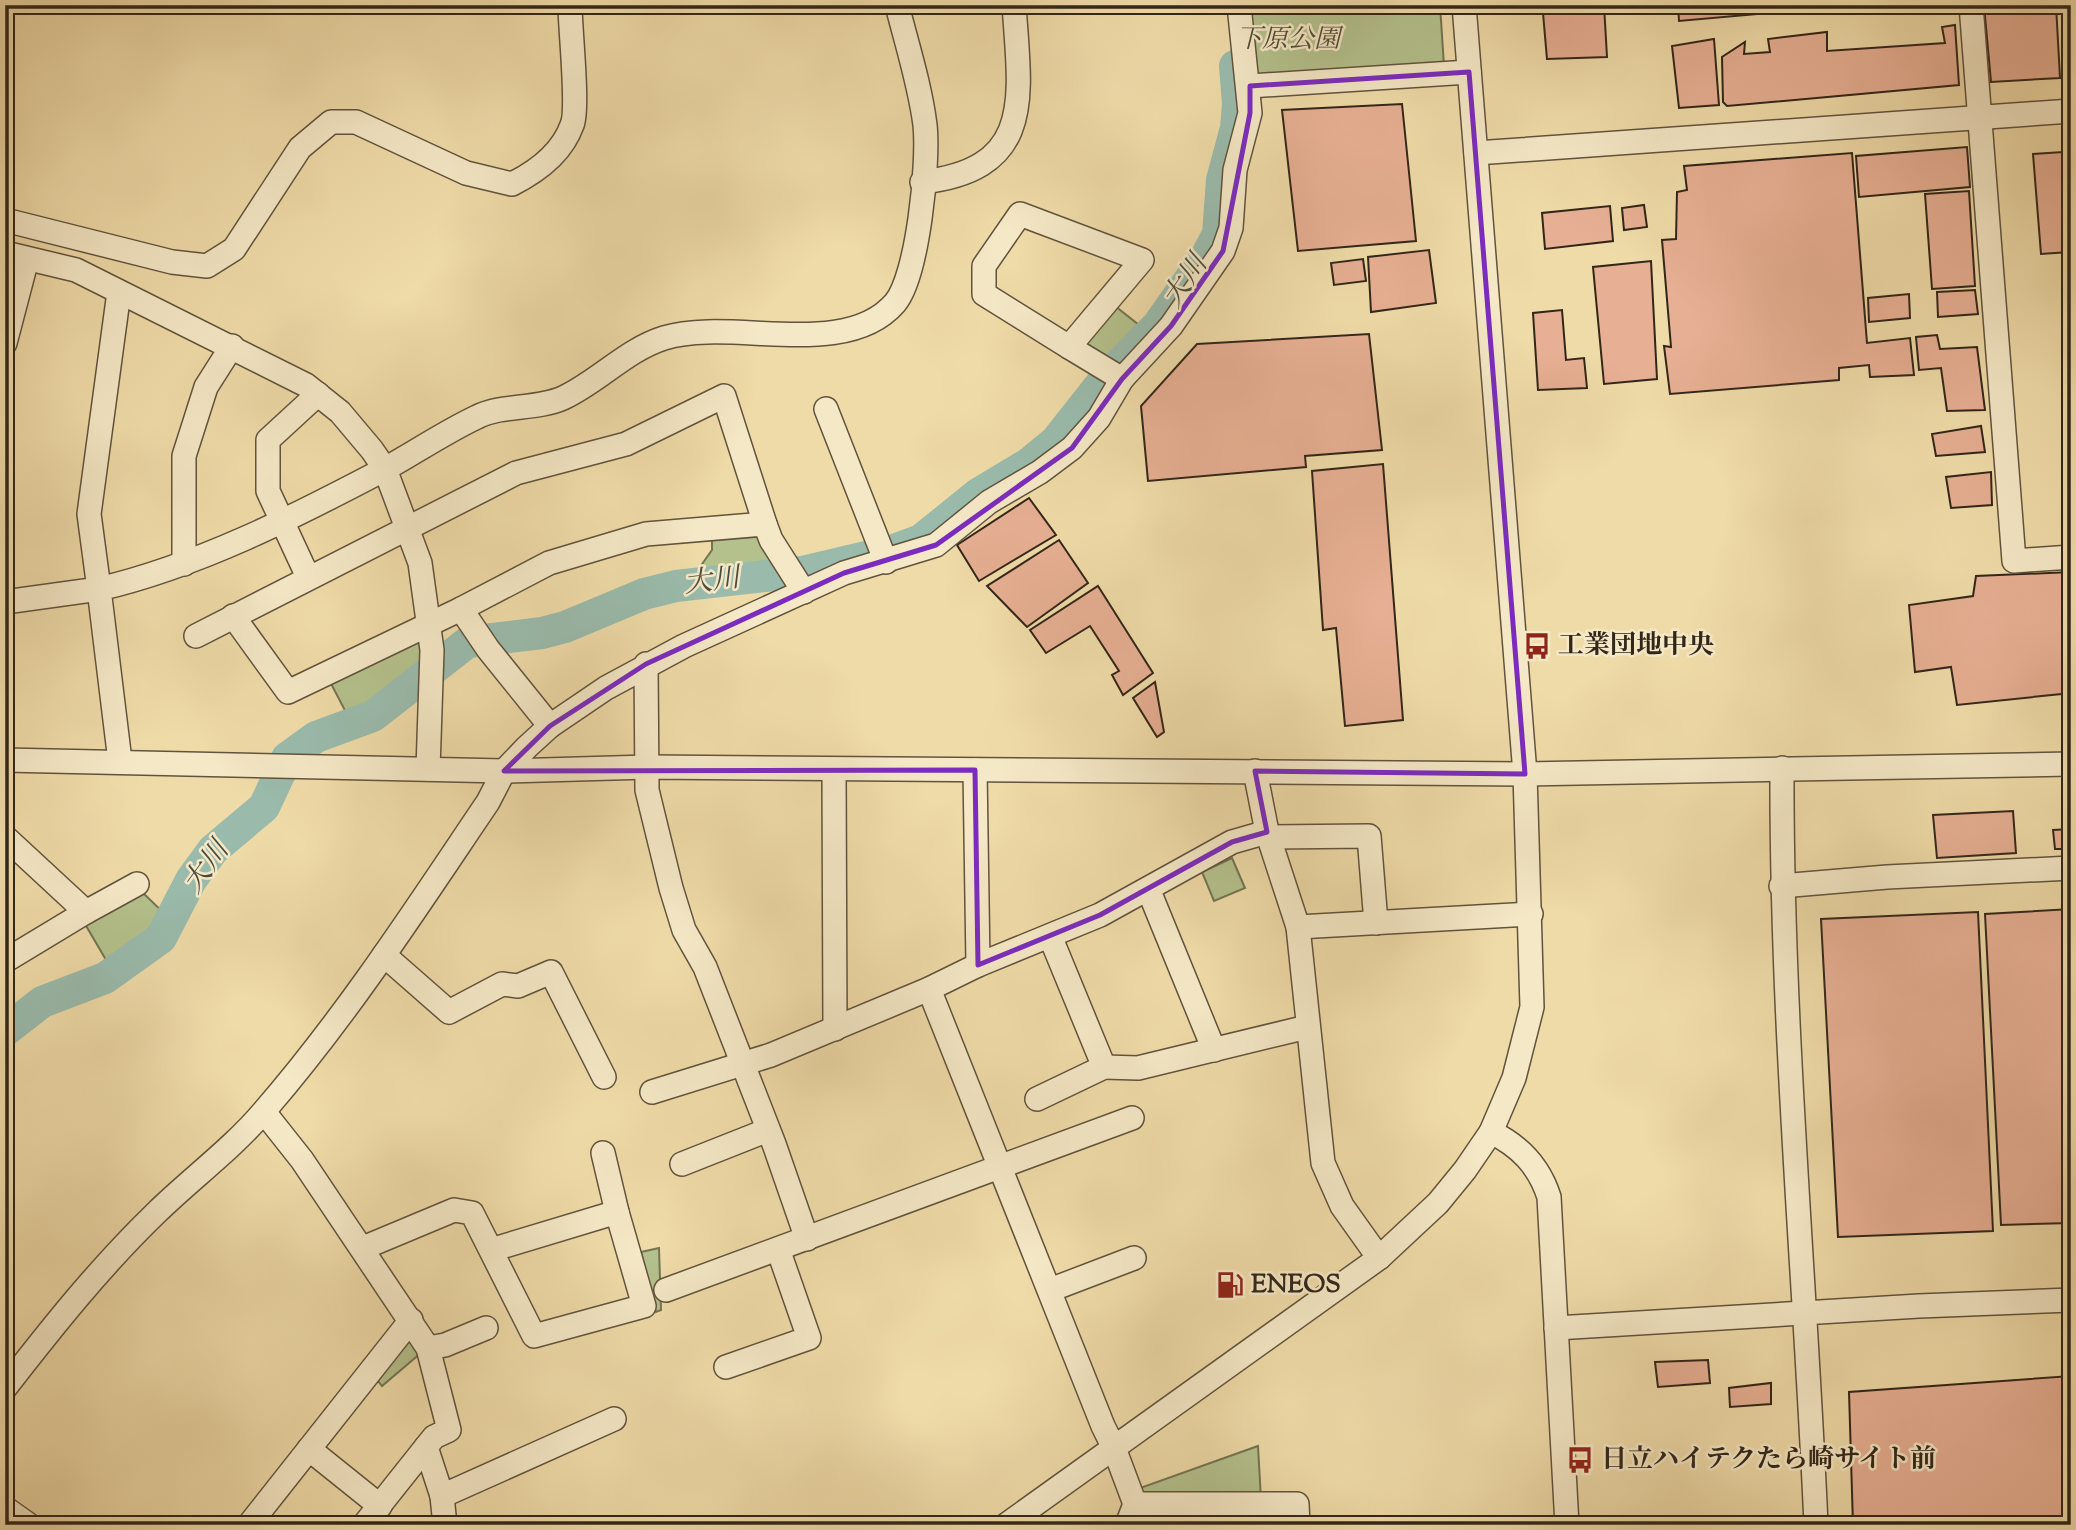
<svg xmlns="http://www.w3.org/2000/svg" width="2076" height="1530" font-family="'Sorts Mill Goudy','Noto Serif JP',serif">
<style>
.green{fill:#b4c18c;stroke:#737452;stroke-width:2}
.lines{fill:none;stroke-linecap:round;stroke-linejoin:round}
.river{stroke:#9abbac;stroke-width:32}
.building{fill:#e7af93;stroke:#322619;stroke-width:2}
.minor-casing{stroke:#61533d;stroke-width:26}
.minor{stroke:#f5e8c6;stroke-width:23}
.marked{fill:none;stroke:#7b2cbf;stroke-width:5;stroke-linejoin:round}
.labels{text-anchor:middle;dominant-baseline:central;stroke-width:5;stroke-linejoin:round;paint-order:stroke}
.park-label{font-size:26px;font-style:italic;fill:#524d36;stroke:#f5e8c6}
.poi-label{font-size:26px;font-weight:bold;fill:#322619;stroke:#f5e8c6;text-anchor:start}
.water-label{font-size:28px;font-style:italic;fill:#4c4b3e;stroke:#f5e8c6}
</style>
<rect width="100%" height="100%" fill="#efdba8"/>
<filter id="stains"><feTurbulence type="fractalNoise" baseFrequency=".00286" numOctaves="4"/><feColorMatrix values="0 0 0 0 .2 0 0 0 0 .09 0 0 0 0 .02 0 0 0 .5 -.17"/></filter>
<radialGradient id="worn" r=".72"><stop offset=".6" stop-color="#630" stop-opacity="0"/><stop offset="1" stop-color="#630" stop-opacity=".3"/></radialGradient>
<!-- green -->
<g class="green">
<polygon points="1247,5 1440,5 1444,66 1256,77"/>
<polygon points="1110,302 1144,329 1109,370 1079,338"/>
<polygon points="763,527 787,570 690,581 712,550 712,531"/>
<polygon points="409,637 423,643 425,672 372,713 351,722 327,676"/>
<polygon points="1232,858 1245,888 1214,901 1202,872"/>
<polygon points="141,891 167,916 156,930 109,965 82,919"/>
<polygon points="659,1248 661,1310 656,1312 641,1252"/>
<polygon points="412,1331 422,1352 382,1386 375,1377"/>
<polygon points="1258,1446 1261,1500 1144,1500 1140,1488"/>
</g>
<g class="lines">
<!-- river -->
<polyline class="river" points="5,1031 42,1002 105,978 161,938 191,880 213,850 264,807 287,758 316,737 373,716 468,642 542,633 565,627 644,594 676,586 802,572 891,551 921,540 978,494 1028,464 1056,441 1105,379 1158,325 1207,255 1218,234 1222,180 1236,128 1238,104 1235,66"/>
</g>
<!-- building -->
<g class="building">
<polygon points="1604,5 1607,57 1547,59 1543,13"/>
<polygon points="1678,5 1858,5 1679,21"/>
<polygon points="1984,5 2056,5 2060,78 1991,82"/>
<polygon points="1955,25 1959,85 1727,106 1723,102 1722,57 1745,42 1744,54 1770,52 1768,39 1827,32 1827,51 1945,43 1942,27"/>
<polygon points="1714,39 1719,105 1679,108 1672,46"/>
<polygon points="1402,104 1416,241 1298,251 1282,110"/>
<polygon points="1967,147 1970,187 1859,197 1856,156"/>
<polygon points="2063,152 2069,252 2041,254 2033,154"/>
<polygon points="1852,153 1867,343 1910,338 1914,375 1870,377 1869,365 1839,368 1839,380 1670,394 1664,346 1671,347 1662,240 1676,239 1677,192 1687,190 1684,166"/>
<polygon points="1969,191 1975,286 1932,289 1925,194"/>
<polygon points="1644,205 1647,227 1624,230 1622,208"/>
<polygon points="1610,206 1613,241 1545,249 1542,213"/>
<polygon points="1429,250 1436,303 1371,312 1368,257"/>
<polygon points="1363,259 1366,281 1334,285 1331,263"/>
<polygon points="1651,261 1657,379 1604,384 1593,267"/>
<polygon points="1975,290 1978,314 1938,317 1937,292"/>
<polygon points="1909,294 1910,318 1869,322 1868,298"/>
<polygon points="1562,310 1566,360 1584,358 1587,388 1538,390 1533,313"/>
<polygon points="1369,334 1382,450 1305,456 1306,467 1148,481 1141,406 1197,344"/>
<polygon points="1937,335 1940,349 1977,347 1985,410 1947,411 1941,368 1919,370 1916,337"/>
<polygon points="1981,426 1985,452 1936,456 1932,434"/>
<polygon points="1383,464 1403,720 1345,726 1336,628 1323,630 1312,471"/>
<polygon points="1991,472 1992,505 1951,508 1946,477"/>
<polygon points="1029,498 1056,535 979,581 957,545"/>
<polygon points="1059,540 1088,583 1027,627 987,586"/>
<polygon points="2071,572 2071,693 1957,705 1951,667 1915,672 1909,605 1973,596 1976,576"/>
<polygon points="1098,586 1153,673 1123,695 1112,675 1119,671 1090,626 1046,653 1030,630"/>
<polygon points="1155,682 1164,732 1157,737 1133,698"/>
<polygon points="2013,811 2016,853 1937,858 1933,815"/>
<polygon points="2071,829 2071,849 2055,849 2053,830"/>
<polygon points="2071,909 2071,1223 2001,1225 1985,914"/>
<polygon points="1978,912 1993,1231 1838,1237 1821,919"/>
<polygon points="1708,1360 1710,1383 1658,1387 1655,1362"/>
<polygon points="2071,1376 2071,1525 1853,1525 1849,1392"/>
<polygon points="1771,1383 1771,1404 1730,1407 1729,1388"/>
</g>
<g class="lines">
<defs>
<g id="minor">
<polyline points="1971,5 2014,561 2071,557"/>
<polyline points="1250,86 1469,72"/>
<polyline points="1476,153 2071,111"/>
<path d="M922 182C1036 169 1020 96 1014 5"/>
<polygon points="1020,214 1142,260 1069,347 984,294 984,266"/>
<path d="M5 220 172 262 207 266 234 249 300 148 331 122H356L466 173 512 184C538 171 562 153 572 125 579 109 570 29 570 5"/>
<polyline points="5,253 76,270 306,385 340,412 372,450 385,469 420,563 432,650 428,769"/>
<polyline points="5,343 27,259"/>
<polyline points="1069,347 1122,379"/>
<polyline points="826,409 886,562"/>
<polyline points="184,564 184,456 206,387 232,346"/>
<polyline points="308,577 268,491 268,440 318,394"/>
<polyline points="5,602 99,589 89,514 119,292"/>
<polyline points="461,609 488,649 550,726"/>
<polyline points="233,616 288,692 461,609 549,563 646,534 765,524 771,540 804,592"/>
<polyline points="196,636 516,473 626,444 724,396 765,524"/>
<polyline points="646,664 647,790 671,888 684,930 705,967 774,1144 807,1239"/>
<polyline points="5,760 504,771 648,767 1525,774 2071,764"/>
<path d="M120 761 99 589C198 566 294 517 385 469 416 452 445 432 477 417 503 404 536 410 563 398 598 382 626 350 664 338 731 317 845 361 895 303 918 276 929 162 925 125 920 85 907 45 897 5"/>
<path d="M1782 768C1781 1021 1805 1273 1816 1525"/>
<polyline points="834,769 835,1029"/>
<polyline points="975,770 978,965"/>
<polyline points="1255,771 1267,832 1298,927 1323,1163 1342,1206 1379,1258"/>
<polyline points="5,837 86,912 5,961"/>
<polyline points="1269,837 1369,836 1376,923"/>
<polyline points="1781,886 1887,877 2071,868"/>
<polyline points="1149,891 1214,1050"/>
<polyline points="86,912 137,884"/>
<polyline points="1298,927 1531,914"/>
<polyline points="1050,936 1104,1067 1138,1068 1307,1027"/>
<polyline points="384,955 449,1012 502,984 518,986 551,972 604,1077"/>
<polyline points="929,989 1103,1426 1114,1448 1135,1504 1127,1525"/>
<polyline points="652,1092 771,1055 929,989 978,965 1100,915 1232,842 1267,832"/>
<polyline points="1037,1099 1104,1067"/>
<polyline points="264,1112 302,1160 428,1348 449,1430 434,1437 426,1447 442,1496 445,1525"/>
<path d="M1491 1132C1520 1146 1539 1166 1549 1197L1567 1525"/>
<polyline points="603,1153 617,1212"/>
<polyline points="682,1164 768,1130"/>
<polyline points="363,1248 454,1210 472,1213 534,1336 644,1306 617,1212 491,1250"/>
<polyline points="666,1290 1132,1118"/>
<polyline points="1050,1290 1134,1258"/>
<polyline points="1556,1328 1919,1306 2071,1300"/>
<polyline points="428,1348 445,1345 486,1328"/>
<polyline points="726,1367 809,1338 778,1249"/>
<path d="M5 1388C53 1326 101 1266 157 1212 193 1177 233 1148 265 1110 348 1014 417 907 488 802L504 771 527 747 550 726 606 688 684 646 844 573 936 545 989 502 1040 472 1072 448 1099 418 1122 379 1171 326 1223 251 1231 228 1235 170 1250 113 1239 5"/>
<polyline points="309,1449 380,1506"/>
<polyline points="442,1496 614,1419"/>
<polyline points="1135,1504 1297,1504 1298,1525"/>
<polyline points="5,1508 29,1525"/>
<polyline points="249,1525 411,1320"/>
<polyline points="364,1525 426,1447"/>
<polyline points="1006,1525 1379,1258 1438,1203 1465,1170 1491,1132 1514,1078 1532,1007 1525,774 1464,5"/>
</g>
</defs>
<!-- minor casing -->
<use href="#minor" class="minor-casing"/>
<!-- minor -->
<use href="#minor" class="minor"/>
</g>
<!-- marked area -->
<path class="marked" d="M1469 72 1525 774 1255 771 1267 832 1232 842 1100 915 978 965 975 770 504 771 550 726 646 664 844 573 936 545 1072 448 1122 379 1171 326 1223 251 1250 113V86Z"/>
<!-- icons -->
<defs>
<symbol id="bus-bare" viewBox="-9 -9 18 18"><path d="M-5-6H5V4H4V6H2V4H-2V6H-4V4H-5ZM-3.5-4V0h7V-4ZM-3.5 1.2v1.5H-2V1.2ZM2 1.2v1.5H3.5V1.2Z" fill="#8f2418" stroke="#f5e8c6" stroke-width="2.5" paint-order="stroke"/></symbol>
<symbol id="fuel-bare" viewBox="-9 -9 18 18"><path d="M-5.5-6h7V0h2V4h1.3V-2.5L3-4.5l.8-.8L6-3V5H2.5V1h-1V6h-7ZM-4.2-4.7v3.2H.2V-4.7Z" fill="#8f2418" stroke="#f5e8c6" stroke-width="2.5" paint-order="stroke"/></symbol>
</defs>
<g fill-rule="evenodd">
<use href="#bus-bare" x="1518" y="627" width="38" height="38"/>
<use href="#fuel-bare" x="1211" y="1266" width="38" height="38"/>
<use href="#bus-bare" x="1561" y="1441" width="38" height="38"/>
</g>
<g class="labels">
<!-- park labels -->
<g class="park-label">
<text x="1288" y="40">下原公園</text>
</g>
<!-- poi labels -->
<g class="poi-label">
<text x="1558" y="646">工業団地中央</text>
<text x="1251" y="1285">ENEOS</text>
<text x="1601" y="1460">日立ハイテクたら崎サイト前</text>
</g>
<!-- water labels -->
<g class="water-label">
<text transform="translate(1186 282) rotate(-56)">大川</text>
<text transform="translate(712 582) rotate(-7)">大川</text>
<text transform="translate(207 868) rotate(-54)">大川</text>
</g>
</g>
<!-- margin -->
<rect width="2076" height="1530" fill="none" stroke="#efdba8" stroke-width="28"/>
<rect x="7" y="7" width="2062" height="1516" fill="none" stroke="#322619" stroke-width="3.5"/>
<rect x="14" y="14" width="2048" height="1502" fill="none" stroke="#322619" stroke-width="2"/>
<rect width="100%" height="100%" filter="url(#stains)"/>
<rect width="100%" height="100%" fill="url(#worn)"/>
</svg>
